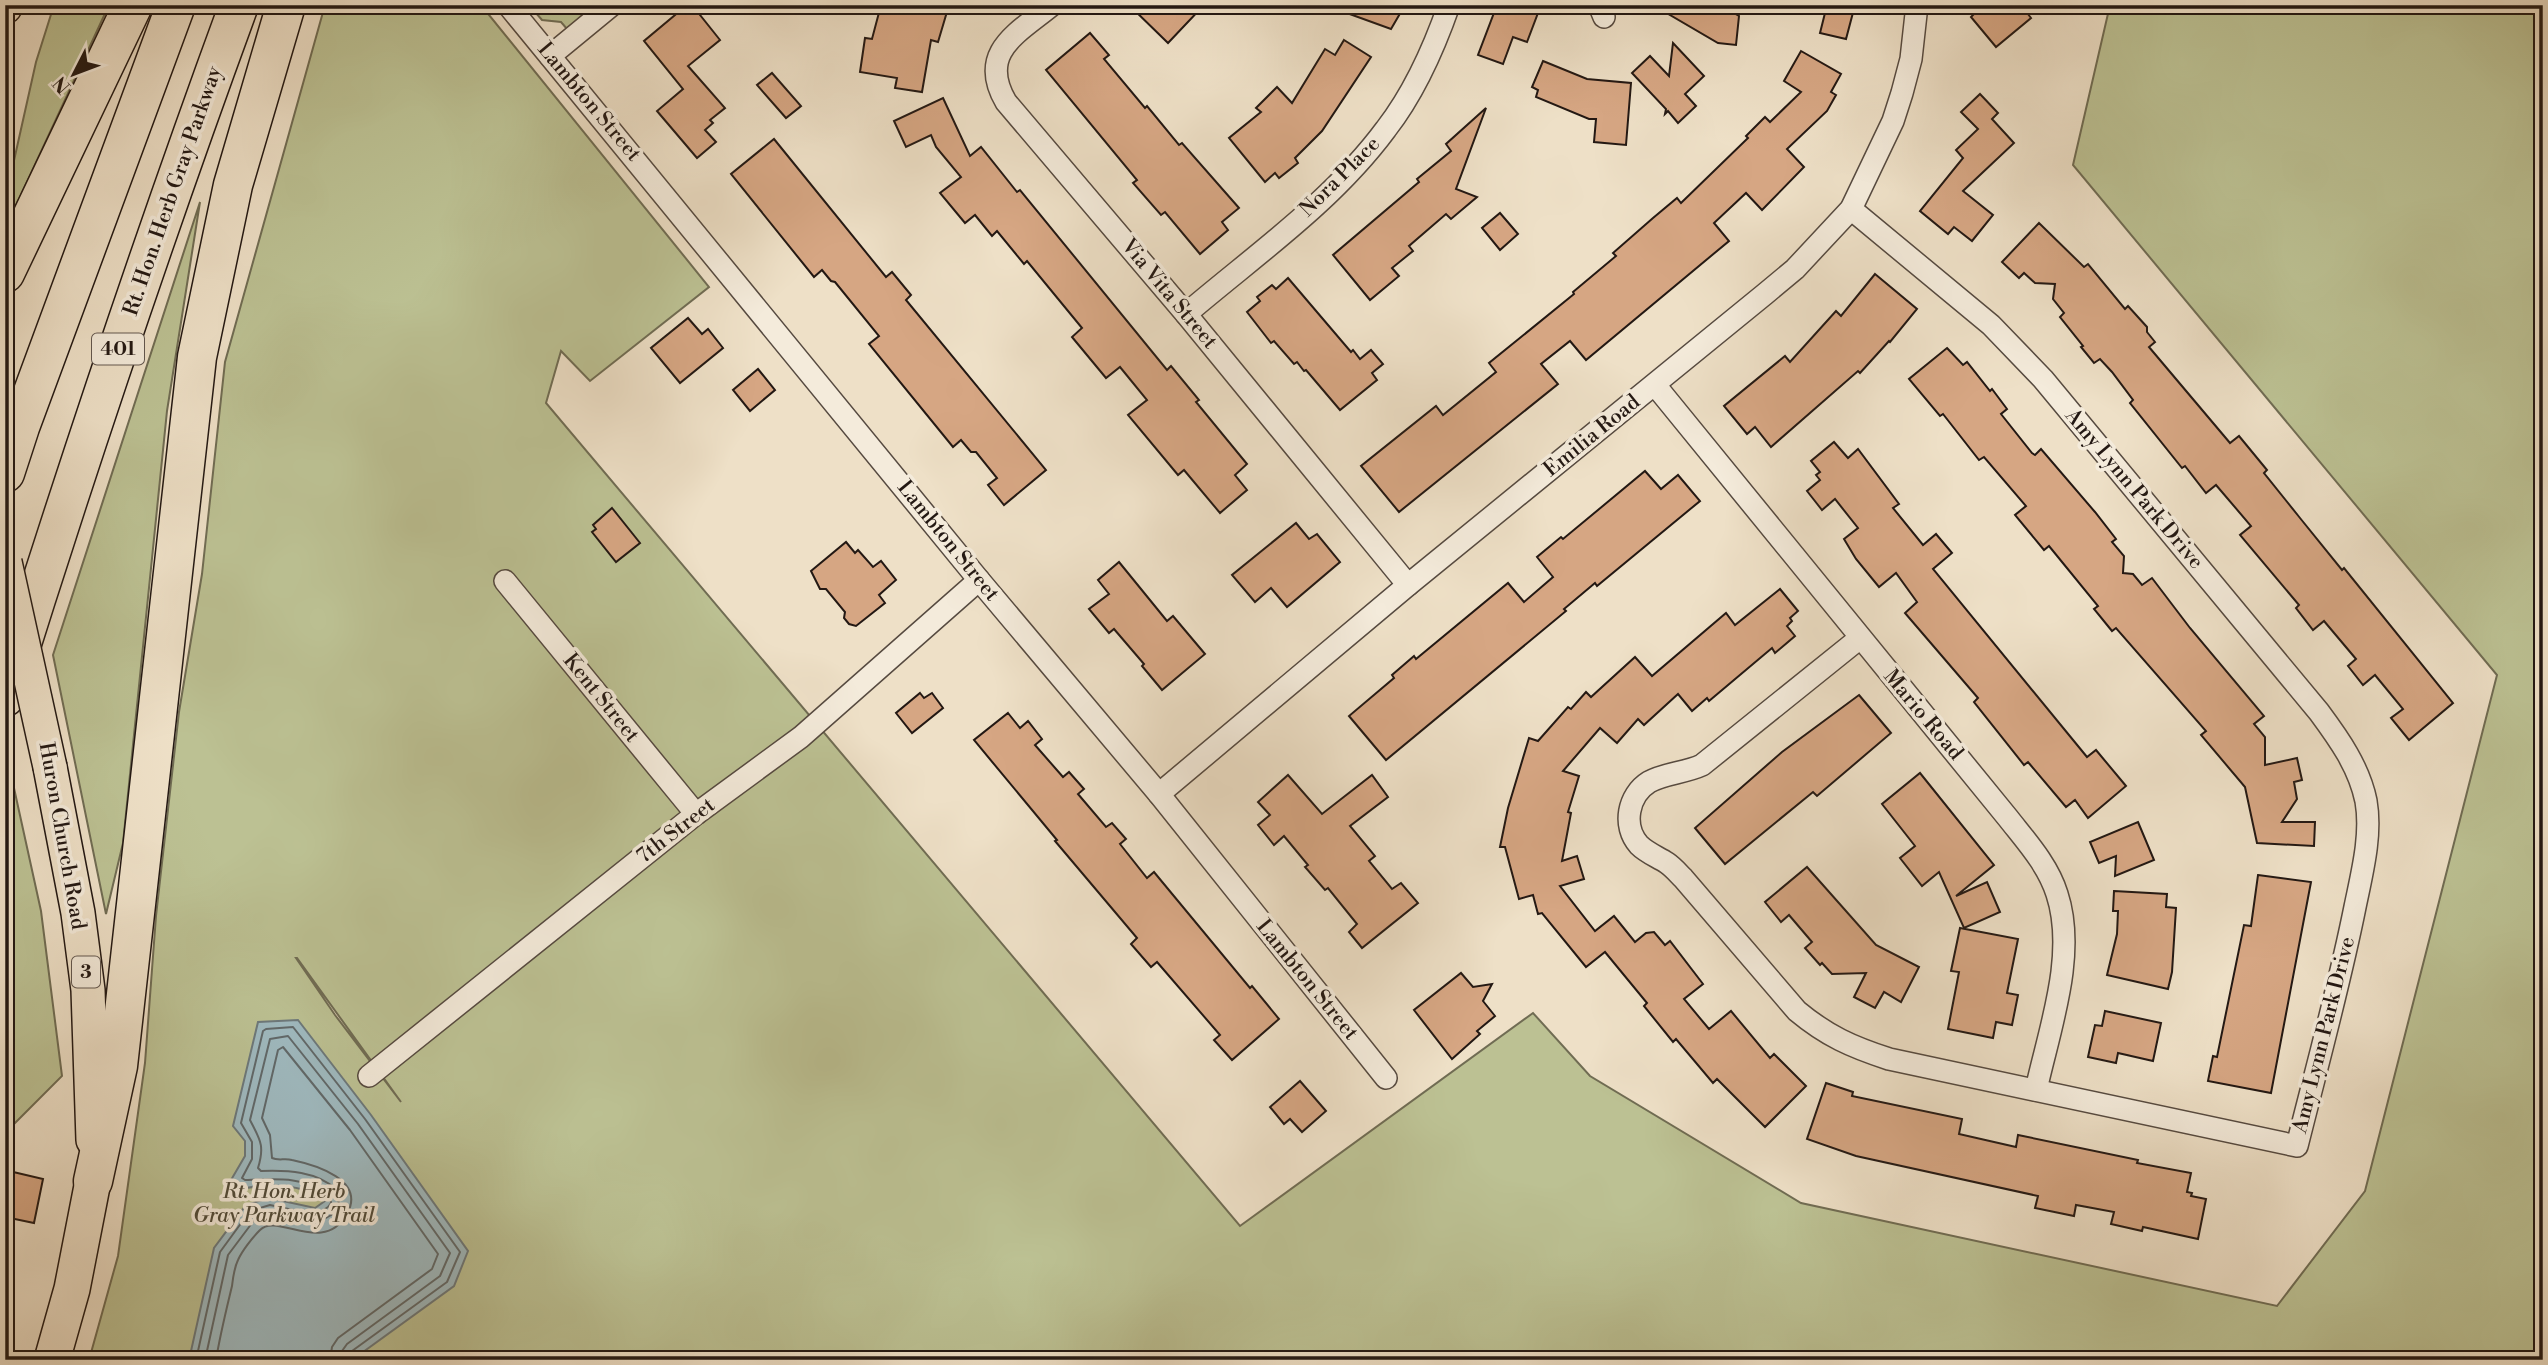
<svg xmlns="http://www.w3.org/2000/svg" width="2548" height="1365" font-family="'Libre Bodoni',serif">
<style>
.green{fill:#bcc193;stroke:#706c53;stroke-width:2;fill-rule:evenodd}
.water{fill:#9fbac0;stroke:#6d797b;stroke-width:2}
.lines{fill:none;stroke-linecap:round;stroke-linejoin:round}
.shore{stroke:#61696a;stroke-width:2}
.building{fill:#d6a683;stroke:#231813;stroke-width:2}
.minor-casing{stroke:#564a40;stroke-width:24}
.primary-casing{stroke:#231813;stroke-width:36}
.trunk-casing{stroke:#231813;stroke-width:38}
.motorway-casing{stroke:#231813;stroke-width:41}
.minor{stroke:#f4ebdb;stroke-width:21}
.primary{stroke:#eee0c7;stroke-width:33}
.trunk{stroke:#eee0c7;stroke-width:35}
.motorway{stroke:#eee0c7;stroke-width:38}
.primary-bridge-casing{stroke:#231813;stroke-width:36;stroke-linecap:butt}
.primary-bridge{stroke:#eee0c7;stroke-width:33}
.labels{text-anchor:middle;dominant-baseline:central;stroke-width:7;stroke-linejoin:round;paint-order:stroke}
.shield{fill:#f4ebdb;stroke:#62574f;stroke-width:2}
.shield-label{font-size:19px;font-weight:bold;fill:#231813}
.street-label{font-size:21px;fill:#231813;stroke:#f4ebdb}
.park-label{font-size:21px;font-style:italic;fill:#514b39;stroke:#f4ebdb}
</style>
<rect width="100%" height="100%" fill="#eee0c7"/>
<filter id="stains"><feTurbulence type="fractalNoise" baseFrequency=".00286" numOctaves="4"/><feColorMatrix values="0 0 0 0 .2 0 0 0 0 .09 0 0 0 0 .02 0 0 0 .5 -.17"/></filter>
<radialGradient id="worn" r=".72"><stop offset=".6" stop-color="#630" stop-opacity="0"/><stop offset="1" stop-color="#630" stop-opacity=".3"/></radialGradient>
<!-- green -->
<g class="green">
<polygon points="54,5 109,5 7,225 13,165 36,62"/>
<path d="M325 5H481L709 287 590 381 561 351 546 403 1240 1226 1533 1013 1590 1076 1801 1203 2277 1306 2365 1191 2497 675 2073 165 2110 5H2543V1360H89L118 1256 145 1063 156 916 179 712 202 574 225 362ZM296 958H297L401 1102 335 1015Z"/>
<polygon points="529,5 606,5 574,37 561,22 542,20"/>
<polygon points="200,202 167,411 123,843 106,914 53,655"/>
<polygon points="12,779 41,911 62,1076 5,1133 5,801"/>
</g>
<!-- water -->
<path class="water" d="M298 1020 371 1115 468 1251 454 1286 352 1360H189L214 1248 246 1205 269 1198 315 1208 325 1201C298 1179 255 1185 224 1192L245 1156V1141L233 1126 258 1022Z"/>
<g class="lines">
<!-- shore -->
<g class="shore">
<path d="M196 1360 220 1252 250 1211 270 1205 316 1215 328 1207 331 1203 330 1195C306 1176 274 1179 245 1180L242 1178 252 1159V1142L241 1123 263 1031 266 1029 293 1027 365 1119 460 1252 447 1282 352 1351 349 1360"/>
<path d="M205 1360 228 1255 255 1219 270 1214 317 1223 333 1214 339 1205 337 1190C317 1171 287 1170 261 1171L258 1168C265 1145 260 1140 250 1120L270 1039 288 1036 358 1124 450 1253 440 1276 347 1344 342 1351 340 1360"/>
<path d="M216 1360C220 1335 226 1311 232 1286 233 1278 234 1268 238 1260 242 1251 252 1238 260 1230 277 1212 323 1256 347 1214 366 1180 316 1165 292 1160 285 1158 278 1161 272 1158L270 1135 262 1118 278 1050 283 1047 350 1130 438 1254 432 1269 338 1338 332 1347 330 1360"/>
</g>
</g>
<!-- building -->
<g class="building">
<polygon points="687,5 692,5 720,40 688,66 725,108 710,120 713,123 705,130 716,142 697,158 657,111 683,89 644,41"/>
<polygon points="881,5 949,5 938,42 931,40 922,92 895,88 897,78 860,72 865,38 872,39"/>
<polygon points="1129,5 1204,5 1168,43"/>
<polygon points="1333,5 1405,5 1391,29 1333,8"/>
<polygon points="1497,5 1541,5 1527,42 1513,37 1503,64 1478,55"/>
<polygon points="1653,5 1720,5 1739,16 1736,45 1718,43"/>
<polygon points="1827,5 1855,5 1846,39 1820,33"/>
<polygon points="1967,5 2021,5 2031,18 1996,47 1971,17 1974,14"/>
<polygon points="1090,33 1109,55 1104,59 1145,108 1147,106 1179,145 1182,143 1239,208 1222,222 1228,230 1200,254 1165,212 1161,215 1133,183 1137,180 1046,70"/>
<polygon points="1344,40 1371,57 1322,131 1295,158 1298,163 1279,178 1275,173 1265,182 1229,138 1261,112 1256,108 1277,87 1292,103 1325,49 1335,55"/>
<polygon points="1673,43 1704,76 1685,94 1696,106 1678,123 1668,111 1665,114 1666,109 1632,73 1650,56 1669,76"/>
<polygon points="1801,51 1841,74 1831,92 1836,95 1827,111 1787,149 1804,167 1762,210 1746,193 1714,223 1729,241 1586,360 1570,341 1541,364 1558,384 1399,512 1361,466 1436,406 1443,415 1496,372 1489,363 1574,294 1573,292 1616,256 1613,253 1653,218 1677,198 1681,203 1748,138 1746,136 1765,117 1770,122 1801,92 1784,81"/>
<polygon points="1543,61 1587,79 1631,83 1626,145 1594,142 1596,119 1589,119 1536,97 1538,90 1532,87"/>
<polygon points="772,73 801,106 786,118 757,85"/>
<polygon points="1980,94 1998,113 1992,119 2014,143 1963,191 1993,215 1972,241 1954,227 1948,234 1920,211 1963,158 1956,150 1978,129 1961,112"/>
<polygon points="943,98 970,156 981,147 1017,192 1020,190 1167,370 1171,366 1199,400 1196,402 1247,464 1235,475 1247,490 1220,513 1184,470 1178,475 1128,415 1147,400 1120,367 1106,378 1072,337 1082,328 1027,261 1024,264 997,231 992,236 975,215 965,223 940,193 961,177 936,147 931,135 906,147 894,121"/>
<polygon points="1486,108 1456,189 1477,197 1451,219 1446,214 1409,246 1413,251 1392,268 1399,276 1370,300 1333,255 1419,182 1417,179 1451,151 1446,144"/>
<polygon points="774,139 886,277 892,272 911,295 906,300 1046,470 1004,505 988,485 997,478 976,452 971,452 961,440 953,447 869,344 879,336 835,282 831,281 822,270 814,277 731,174"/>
<polygon points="1500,213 1518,234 1500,250 1482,228"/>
<polygon points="2039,223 2084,267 2088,264 2125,309 2128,306 2147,327 2147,332 2155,342 2149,347 2230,443 2239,436 2267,470 2264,473 2300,518 2342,570 2344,568 2453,703 2409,740 2391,718 2403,709 2375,675 2363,685 2348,666 2356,659 2324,621 2313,630 2296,608 2299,605 2240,535 2251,526 2216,485 2206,493 2185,466 2182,468 2130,403 2133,400 2112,372 2100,359 2094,363 2081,347 2083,346 2060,317 2064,313 2053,299 2055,284 2035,283 2024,273 2019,278 2002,262"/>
<polygon points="1875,274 1917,309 1890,342 1889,341 1860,373 1858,371 1771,447 1755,427 1747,434 1724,406 1785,356 1790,362 1836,311 1841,316"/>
<polygon points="1288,278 1351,352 1353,350 1360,359 1371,350 1383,364 1372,373 1377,380 1340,410 1306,370 1304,371 1297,362 1294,364 1274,341 1271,343 1247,312 1260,301 1257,297 1272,285 1276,289"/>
<polygon points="688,318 702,334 708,329 723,348 680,383 651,348"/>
<polygon points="1947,348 1963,365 1967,362 1990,391 1992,389 2007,409 2001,414 2032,453 2035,455 2041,449 2095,512 2116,539 2112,542 2124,556 2123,573 2133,574 2142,585 2152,578 2190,628 2264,716 2254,724 2265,737 2265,765 2297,758 2302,780 2294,782 2297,799 2282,822 2315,822 2314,846 2257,843 2245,787 2201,735 2206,731 2116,628 2112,631 2094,609 2098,606 2049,546 2044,550 2015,515 2026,506 1984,457 1979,460 1943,414 1940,416 1909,379"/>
<polygon points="758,369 775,390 750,411 733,390"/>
<polygon points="1834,442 1848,458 1858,449 1899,504 1893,508 1923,545 1936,534 1952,553 1933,569 2087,757 2096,750 2126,786 2088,818 2075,800 2066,807 2028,762 2024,765 1974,702 1978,698 1905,613 1917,602 1896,573 1879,587 1856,559 1844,539 1858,528 1835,499 1822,510 1807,491 1820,480 1816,475 1820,472 1811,461"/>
<polygon points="1645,471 1661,489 1678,475 1700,501 1597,586 1595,583 1564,609 1566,611 1386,760 1349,716 1394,678 1392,675 1414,656 1416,659 1508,583 1524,602 1553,577 1537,557 1561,537 1563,539"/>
<polygon points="612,508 640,543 616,562 592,532 596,529 593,525"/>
<polygon points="1296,523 1309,539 1317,534 1340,562 1287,607 1271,588 1255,602 1232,575"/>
<polygon points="846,542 855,553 858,550 873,567 881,561 896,580 879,595 885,603 856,626 849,624 844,618 845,612 826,589 820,589 811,571"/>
<polygon points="1119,562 1167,621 1173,616 1205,654 1162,690 1142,666 1144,664 1114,629 1109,633 1089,609 1109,594 1098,580"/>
<polygon points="1780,589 1798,611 1790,618 1792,621 1787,626 1795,636 1775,653 1772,648 1709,701 1707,698 1692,711 1678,694 1644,725 1638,719 1617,743 1600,728 1563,771 1579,776 1568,812 1571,813 1562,861 1577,856 1584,879 1560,886 1595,931 1614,916 1635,942 1646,933 1654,932 1665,945 1670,941 1703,984 1684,999 1709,1029 1731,1011 1770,1058 1774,1054 1806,1086 1765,1127 1717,1079 1713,1083 1676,1039 1673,1042 1644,1006 1647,1003 1605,952 1586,967 1542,913 1538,914 1533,895 1519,899 1505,847 1500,847 1508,808 1529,738 1538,741 1568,707 1571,709 1586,692 1591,697 1635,657 1652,676 1726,613 1735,625"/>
<polygon points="920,693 924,698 932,693 943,708 912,733 896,713"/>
<polygon points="1859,695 1891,733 1817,796 1813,792 1725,864 1695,828 1782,752"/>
<polygon points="1008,713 1020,728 1028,721 1042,739 1035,745 1063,777 1069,772 1084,789 1078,794 1106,827 1112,823 1126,839 1120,844 1147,878 1154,872 1250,988 1252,986 1279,1019 1232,1060 1214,1040 1220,1035 1157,962 1151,967 1131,944 1137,938 1055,841 1057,840 974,740"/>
<polygon points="1920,773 1994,865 1956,896 1987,882 2000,912 1964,928 1939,872 1922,886 1900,858 1915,846 1882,804"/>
<polygon points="1288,775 1322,814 1372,775 1388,797 1350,826 1375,856 1369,861 1392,889 1401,883 1418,903 1362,948 1349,932 1357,924 1328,888 1325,890 1305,867 1308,865 1284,836 1274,845 1258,825 1270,815 1258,802"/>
<polygon points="2138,822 2154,860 2115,876 2116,856 2099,863 2090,842"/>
<polygon points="1807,867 1876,945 1919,967 1901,1002 1884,992 1875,1008 1854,997 1866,973 1832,974 1822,963 1820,965 1805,948 1812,942 1789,915 1781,922 1765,902"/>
<polygon points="2258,875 2311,882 2271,1093 2208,1081 2213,1056 2217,1057 2244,925 2251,926"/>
<polygon points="2114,891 2167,894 2166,907 2176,908 2172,972 2168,989 2107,975 2117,934 2118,911 2113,911"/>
<polygon points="1960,928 2018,939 2007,993 2018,995 2012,1025 1996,1022 1993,1038 1948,1029 1959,972 1951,971"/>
<polygon points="1461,973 1473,987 1492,984 1483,1001 1495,1016 1477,1031 1480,1034 1452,1059 1414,1010"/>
<polygon points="2105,1011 2161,1023 2153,1061 2118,1053 2116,1063 2088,1057 2095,1025 2102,1026"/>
<polygon points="1300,1081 1326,1111 1302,1132 1290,1119 1284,1124 1270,1107"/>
<polygon points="1826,1083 1853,1092 1852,1096 1962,1119 1959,1134 2016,1147 2018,1135 2138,1160 2137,1163 2191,1173 2187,1192 2192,1193 2191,1196 2206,1199 2198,1239 2143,1227 2142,1231 2111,1224 2114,1212 2076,1205 2074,1216 2035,1208 2038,1196 1856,1156 1807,1139"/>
<polygon points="9,1171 43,1179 34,1223 5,1217 5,1190"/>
</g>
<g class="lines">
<defs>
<g id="minor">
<polyline points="508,5 979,580 1159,794 1386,1078"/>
<path d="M1052 5C1018 33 977 52 1006 102L1186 314 1408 585"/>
<polyline points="1599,5 1604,17"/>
<polyline points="550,56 612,5"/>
<path d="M1851 209 1991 325 2043 379 2319 712C2339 739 2359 767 2366 801 2372 835 2362 873 2355 907 2339 987 2317 1066 2297 1146L1889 1059C1852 1047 1827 1036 1797 1011L1683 878C1678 873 1673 867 1667 863 1658 857 1647 853 1639 845 1622 826 1628 795 1649 782 1665 773 1685 773 1702 765L1860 638"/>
<path d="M1186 314C1255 255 1332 202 1386 129 1414 93 1434 48 1449 5"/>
<path d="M1655 385 2008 818C2026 841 2048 865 2057 894 2077 955 2049 1030 2036 1090"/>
<polyline points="505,581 696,814"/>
<polyline points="1159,794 1408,585 1765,294 1795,269 1851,209 1893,121 1902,93 1911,59 1917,5"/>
<polyline points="369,1076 696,814 801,737 979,580"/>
</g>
<g id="primary">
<polyline points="5,7 6,5"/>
<polyline points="50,767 78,913 88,990 93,1140"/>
</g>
<polyline id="trunk" points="52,1360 72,1289 93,1181"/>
<g id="motorway">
<polyline points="5,273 133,5"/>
<polyline points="5,473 20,427 176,5"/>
<path d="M5 697C78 464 155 234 239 5"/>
<polyline points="93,1181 118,1066 197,357 233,185 286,5"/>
</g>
</defs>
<!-- minor casing -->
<use href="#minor" class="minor-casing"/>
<!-- primary casing -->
<use href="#primary" class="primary-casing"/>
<!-- trunk casing -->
<use href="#trunk" class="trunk-casing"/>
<!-- motorway casing -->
<use href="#motorway" class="motorway-casing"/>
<!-- minor -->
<use href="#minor" class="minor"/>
<!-- primary -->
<use href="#primary" class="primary"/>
<!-- trunk -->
<use href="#trunk" class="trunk"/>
<!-- motorway -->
<use href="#motorway" class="motorway"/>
<defs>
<polyline id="primary-bridge" points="5,562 50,767"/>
</defs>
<!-- primary-bridge casing -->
<use href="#primary-bridge" class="primary-bridge-casing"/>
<!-- primary-bridge -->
<use href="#primary-bridge" class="primary-bridge"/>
</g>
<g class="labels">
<!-- shield labels -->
<g class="shield">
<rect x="92" y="333.5" width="52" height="31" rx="5"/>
<rect x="72" y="956.5" width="28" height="31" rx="5"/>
</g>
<g class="shield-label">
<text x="118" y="349">401</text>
<text x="86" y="972">3</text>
</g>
<!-- street labels -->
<g class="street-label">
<text transform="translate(589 102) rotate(50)">Lambton Street</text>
<text transform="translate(1340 177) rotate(-45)">Nora Place</text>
<text transform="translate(173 191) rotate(-71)">Rt. Hon. Herb Gray Parkway</text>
<text transform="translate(1169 294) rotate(50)">Via Vita Street</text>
<text transform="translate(1592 436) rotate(-39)">Emilia Road</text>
<text transform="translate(2134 489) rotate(50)">Amy Lynn Park Drive</text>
<text transform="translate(948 541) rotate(51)">Lambton Street</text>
<text transform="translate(601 698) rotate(51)">Kent Street</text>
<text transform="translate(1923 715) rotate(50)">Mario Road</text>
<text transform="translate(676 831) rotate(-38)">7th Street</text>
<text transform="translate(62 836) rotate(80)">Huron Church Road</text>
<text transform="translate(1307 980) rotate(51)">Lambton Street</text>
<text transform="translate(2324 1035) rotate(-76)">Amy Lynn Park Drive</text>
</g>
<!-- park labels -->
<g class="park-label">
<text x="284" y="1192">Rt. Hon. Herb<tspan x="284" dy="24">Gray Parkway Trail</tspan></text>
</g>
</g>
<!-- margin -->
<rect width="2548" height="1365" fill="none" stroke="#eee0c7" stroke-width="28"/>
<rect x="7" y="7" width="2534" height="1351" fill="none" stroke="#231813" stroke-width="3.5"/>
<rect x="14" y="14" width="2520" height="1337" fill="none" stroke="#231813" stroke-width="2"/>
<!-- north arrow -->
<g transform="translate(74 74) rotate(228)" stroke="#f4ebdb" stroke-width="5" paint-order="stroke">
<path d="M0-5L12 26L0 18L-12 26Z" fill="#231813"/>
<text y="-10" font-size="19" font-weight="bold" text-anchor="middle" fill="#231813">N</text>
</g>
<rect width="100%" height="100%" filter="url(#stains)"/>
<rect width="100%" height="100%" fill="url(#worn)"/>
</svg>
